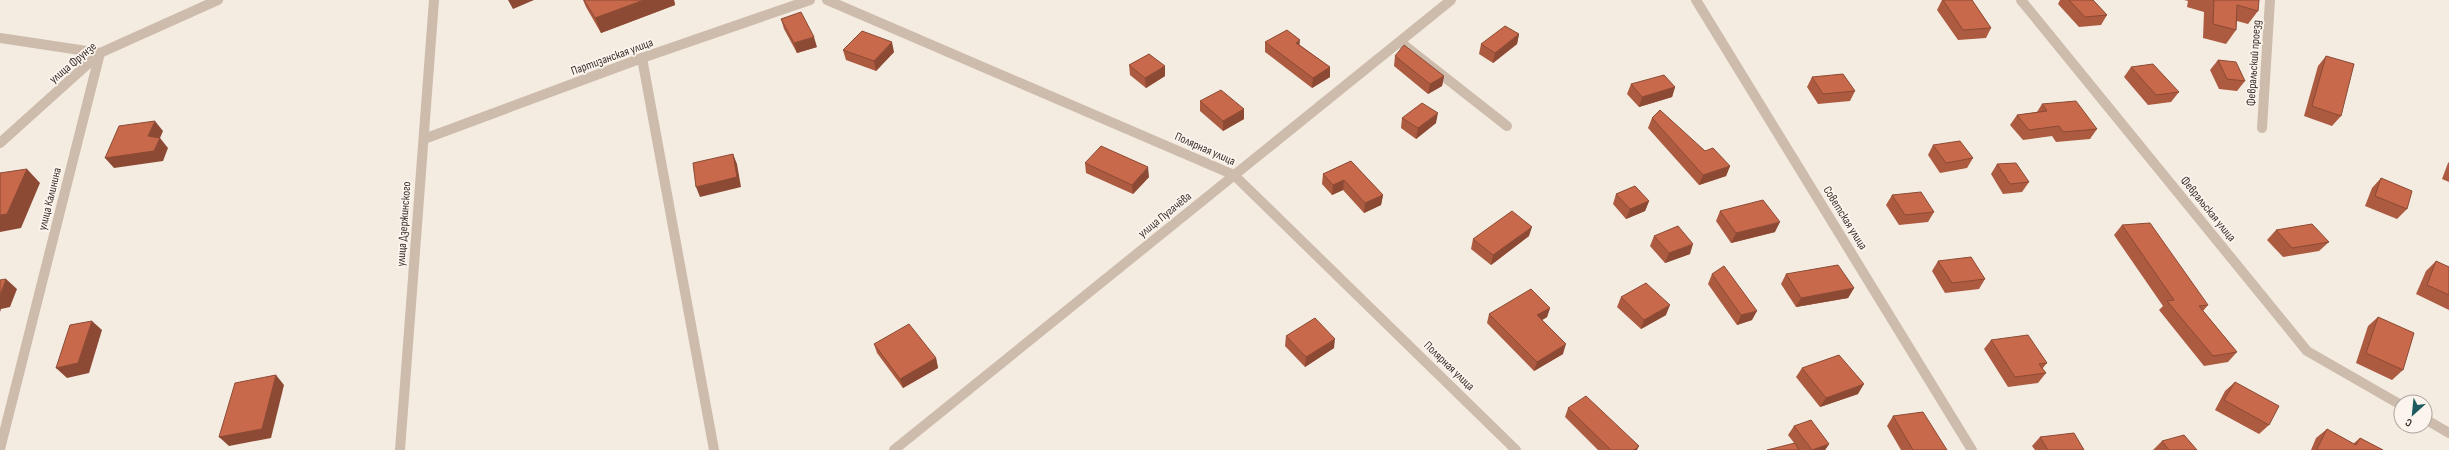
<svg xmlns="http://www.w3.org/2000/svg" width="2449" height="450" font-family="'Sofia Sans Condensed',sans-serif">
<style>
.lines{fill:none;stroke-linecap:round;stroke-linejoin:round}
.minor{stroke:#cdbbac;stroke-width:10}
.tertiary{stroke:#cdbbac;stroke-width:10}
.wall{fill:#ac5a40}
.shaded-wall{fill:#8c4a34}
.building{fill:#c8694b;stroke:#8c4a34}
.labels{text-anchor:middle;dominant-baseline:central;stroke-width:3.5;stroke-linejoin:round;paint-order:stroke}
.street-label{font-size:12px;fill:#3b302b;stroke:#fbf5ee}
</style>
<rect width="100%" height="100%" fill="#f4ebe1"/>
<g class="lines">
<!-- minor -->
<g class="minor">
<polyline points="827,0 1234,175 1516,450"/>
<polyline points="1696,0 1972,450"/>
<polyline points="2021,0 2307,351 2401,405"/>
<polyline points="0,38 100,53 0,449"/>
<polyline points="1400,42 1507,126"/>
<polyline points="642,58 714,450"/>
<polyline points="2262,128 2270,0"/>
<polyline points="424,139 642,58 810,0"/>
<polyline points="0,143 100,53 218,0"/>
<polyline points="2425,419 2449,433"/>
<polyline points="894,450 1451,0"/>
</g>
<!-- tertiary -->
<polyline class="tertiary" points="400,450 434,0"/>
</g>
<!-- wall -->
<g class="wall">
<polygon points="583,0 674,0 675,5 601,33 586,7"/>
<polygon points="1942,0 1972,0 1991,28 1986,38 1958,40 1937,10"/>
<polygon points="2060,0 2093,0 2107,15 2101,25 2079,27 2058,4"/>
<polygon points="2184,0 2259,0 2258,11 2248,24 2237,21 2236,30 2226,44 2203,38 2204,12 2187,7 2188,1"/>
<polygon points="781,19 817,47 797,53 784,29"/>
<polygon points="1519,34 1517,44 1493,63 1479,54 1481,44"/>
<polygon points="1265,42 1300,45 1330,67 1330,77 1312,88 1265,52"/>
<polygon points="843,50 894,52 876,71 846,60"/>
<polygon points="1395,56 1444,76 1442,86 1428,94 1394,66"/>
<polygon points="2326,56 2341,116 2332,126 2304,116 2318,66"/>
<polygon points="2218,60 2245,81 2237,91 2219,89 2210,70"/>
<polygon points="1129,65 1165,76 1146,88 1130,75"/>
<polygon points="2131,67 2179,92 2171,102 2148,105 2124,77"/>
<polygon points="1812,77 1855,91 1850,101 1818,104 1807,87"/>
<polygon points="1631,84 1675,87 1672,97 1639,107 1627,94"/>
<polygon points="1200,101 1244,109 1244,119 1223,131 1200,111"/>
<polygon points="2042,104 2097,129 2090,139 2056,142 2052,136 2023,140 2010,125 2017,115 2037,112"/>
<polygon points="1402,118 1436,123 1416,139 1401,128"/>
<polygon points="1652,118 1730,166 1726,176 1699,185 1648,128"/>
<polygon points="1933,145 1973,158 1967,168 1940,173 1928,155"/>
<polygon points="1351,161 1383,195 1381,205 1364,213 1343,190 1332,195 1322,184 1323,174"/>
<polygon points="2449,162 2449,182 2442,179 2448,163"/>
<polygon points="1085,163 1149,177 1133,194 1086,173"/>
<polygon points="1997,164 2029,182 2022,192 2003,194 1991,174"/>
<polygon points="2381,178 2407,209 2397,219 2365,206 2372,188"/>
<polygon points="1616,194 1649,201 1645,211 1626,219 1613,204"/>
<polygon points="1892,195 1934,212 1928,222 1899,225 1886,205"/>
<polygon points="1720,211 1775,232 1731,243 1716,221"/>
<polygon points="2122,225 2208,305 2203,311 2237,352 2228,362 2204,366 2159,310 2163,306 2114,235"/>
<polygon points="2276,230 2329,242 2319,251 2283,257 2267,240"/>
<polygon points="1529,236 1491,265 1471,249 1473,239"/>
<polygon points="1654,236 1690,254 1665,263 1650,246"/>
<polygon points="1938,261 1985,279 1979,289 1945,293 1932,271"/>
<polygon points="2436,261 2449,267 2449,310 2416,294 2426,271"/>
<polygon points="1712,274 1752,320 1737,325 1708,284"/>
<polygon points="1786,274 1854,288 1848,298 1796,307 1781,284"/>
<polygon points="1621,297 1666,315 1641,329 1617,307"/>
<polygon points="1550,308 1547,317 1542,320 1563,354 1534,371 1487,323 1489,314"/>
<polygon points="2378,317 2403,370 2392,380 2356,363 2368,326"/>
<polygon points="1286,336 1334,348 1305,367 1285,346"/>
<polygon points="1991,340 2047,363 2042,369 2046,373 2038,383 2008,387 1984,349"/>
<polygon points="874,344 936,358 938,368 903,388 877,353"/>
<polygon points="1802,368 1858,394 1820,407 1796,377"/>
<polygon points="2235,382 2269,425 2259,434 2215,410 2225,391"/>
<polygon points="1568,408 1637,450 1598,450 1565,417"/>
<polygon points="1893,416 1947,450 1901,450 1887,426"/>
<polygon points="1794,426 1829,444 1825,450 1767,450 1795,444 1788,435"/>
<polygon points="2327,429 2353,444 2360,438 2383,450 2311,450 2316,438"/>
<polygon points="2040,437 2084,450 2035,450 2032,446"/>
<polygon points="2162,441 2197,450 2153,450"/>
</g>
<!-- shaded-wall -->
<g class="shaded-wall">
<polygon points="508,0 534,0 513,9"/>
<polygon points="644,0 674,0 675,5 601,33 595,18"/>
<polygon points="1519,34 1517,44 1493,63 1495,53"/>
<polygon points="814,37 817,47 797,53 794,43"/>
<polygon points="1300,40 1299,51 1296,43"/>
<polygon points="892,42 894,52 876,71 874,61"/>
<polygon points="1165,66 1165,76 1146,88 1145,78"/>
<polygon points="1330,67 1330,77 1312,88 1313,78"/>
<polygon points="1444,76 1442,86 1428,94 1430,84"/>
<polygon points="1675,87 1672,97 1639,107 1642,97"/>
<polygon points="1244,109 1244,119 1223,131 1223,121"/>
<polygon points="1438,113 1436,123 1416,139 1418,128"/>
<polygon points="155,121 163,131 160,138 168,148 163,161 114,168 105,158 148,136"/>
<polygon points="733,154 737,164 741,187 700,197 696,187"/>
<polygon points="1730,166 1726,176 1699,185 1703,175"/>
<polygon points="1148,167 1149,177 1133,194 1132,185"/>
<polygon points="27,169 40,183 21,228 0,232 0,215"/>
<polygon points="1344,180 1343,190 1332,195 1333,185"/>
<polygon points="1383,195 1381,205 1364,213 1365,203"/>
<polygon points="1649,201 1645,211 1626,219 1630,209"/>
<polygon points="1780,222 1775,232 1731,243 1736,233"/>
<polygon points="1532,227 1529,236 1491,265 1493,255"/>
<polygon points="1693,244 1690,254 1665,263 1669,253"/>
<polygon points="6,279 17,289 10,307 1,309 0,312 0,295"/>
<polygon points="1854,288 1848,298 1796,307 1801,298"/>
<polygon points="1670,305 1666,315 1641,329 1644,320"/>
<polygon points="1550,308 1547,317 1534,325 1537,315"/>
<polygon points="1757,311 1752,320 1737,325 1741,315"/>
<polygon points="92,321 102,330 89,373 67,378 56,368"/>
<polygon points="1335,339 1334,348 1305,367 1306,357"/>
<polygon points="1566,344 1563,354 1534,371 1537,362"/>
<polygon points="936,358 938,368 903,388 900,379"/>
<polygon points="276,375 284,385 271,438 229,446 219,437"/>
<polygon points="1864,384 1858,394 1820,407 1826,398"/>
<polygon points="1829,444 1825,450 1812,450"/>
<polygon points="1639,446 1637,450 1634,450"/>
</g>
<!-- building -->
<g class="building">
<polygon points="584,0 644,0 595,18"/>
<polygon points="1943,0 1972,0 1991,28 1963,30"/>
<polygon points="2069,0 2093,0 2107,15 2085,17"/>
<polygon points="2214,0 2259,0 2258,11 2237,5 2236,30 2213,24"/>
<polygon points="801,12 814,37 794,43 781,19"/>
<polygon points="1505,26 1519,34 1495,53 1481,44"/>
<polygon points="1287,30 1300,40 1296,43 1330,67 1313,78 1265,42"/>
<polygon points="862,31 892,42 874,61 843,50"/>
<polygon points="1404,45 1444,76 1430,84 1395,56"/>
<polygon points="1149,54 1165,66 1145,78 1129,65"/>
<polygon points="2326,56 2354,64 2341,116 2312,106"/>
<polygon points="2218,60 2236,62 2245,81 2227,79"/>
<polygon points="2153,64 2179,92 2156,95 2131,67"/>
<polygon points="1843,74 1855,91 1823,94 1812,77"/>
<polygon points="1664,75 1675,87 1642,97 1631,84"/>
<polygon points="1221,90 1244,109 1223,121 1200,101"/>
<polygon points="2076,101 2097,129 2063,132 2059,126 2029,130 2017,115 2047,111 2042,104"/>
<polygon points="1422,103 1438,113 1418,128 1402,118"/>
<polygon points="1660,110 1705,151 1713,148 1730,166 1703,175 1652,118"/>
<polygon points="155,121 148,136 160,138 154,151 105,158 119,126"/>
<polygon points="1960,141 1973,158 1946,163 1933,145"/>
<polygon points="1101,146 1148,167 1132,185 1085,163"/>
<polygon points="733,154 737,177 696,187 693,163"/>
<polygon points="1351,161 1383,195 1365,203 1344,180 1333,185 1323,174"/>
<polygon points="2016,163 2029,182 2010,184 1997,164"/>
<polygon points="27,169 7,214 0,215 0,173"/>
<polygon points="2381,178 2412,191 2407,209 2375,196"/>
<polygon points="1635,186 1649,201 1630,209 1616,194"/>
<polygon points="1921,192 1934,212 1905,215 1892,195"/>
<polygon points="1763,200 1780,222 1736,233 1720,211"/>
<polygon points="1512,211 1532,227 1493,255 1473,239"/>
<polygon points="2150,223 2208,305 2199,306 2237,352 2213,356 2167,301 2174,300 2122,225"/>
<polygon points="2312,224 2329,242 2292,248 2276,230"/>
<polygon points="1678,226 1693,244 1669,253 1654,236"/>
<polygon points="1971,257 1985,279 1952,283 1938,261"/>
<polygon points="2436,261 2449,267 2449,295 2427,285"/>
<polygon points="1838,265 1854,288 1801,298 1786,274"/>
<polygon points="1724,266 1757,311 1741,315 1712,274"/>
<polygon points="6,279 0,295 0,280"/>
<polygon points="1646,283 1670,305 1644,320 1621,297"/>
<polygon points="1531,289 1550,308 1537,315 1566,344 1537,362 1489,314"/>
<polygon points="2378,317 2414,333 2403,370 2366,353"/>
<polygon points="1315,318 1335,339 1306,357 1286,336"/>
<polygon points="92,321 78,363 56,368 70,325"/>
<polygon points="909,324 936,358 900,379 874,344"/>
<polygon points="2028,335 2047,363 2039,364 2046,373 2015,377 1991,340"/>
<polygon points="1839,355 1864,384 1826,398 1802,368"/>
<polygon points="276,375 262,429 219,437 235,383"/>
<polygon points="2235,382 2279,406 2269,425 2224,400"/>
<polygon points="1586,396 1639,446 1634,450 1611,450 1568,408"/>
<polygon points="1923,412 1947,450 1913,450 1893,416"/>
<polygon points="1811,420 1829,444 1812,450 1794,426"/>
<polygon points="2327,429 2356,445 2360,438 2383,450 2318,450 2317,449"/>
<polygon points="2074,433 2084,450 2048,450 2040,437"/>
<polygon points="2184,435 2197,450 2169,450 2162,441"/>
<polygon points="1795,443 1799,450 1767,450"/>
</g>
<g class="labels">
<!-- street labels -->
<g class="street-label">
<text transform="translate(612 57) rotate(-20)">Партизанская улица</text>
<text transform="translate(73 63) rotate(-40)">улица Фрунзе</text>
<text transform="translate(2254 63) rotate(-86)">Февральский проезд</text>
<text transform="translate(1205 149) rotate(24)">Полярная улица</text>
<text transform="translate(50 199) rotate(-76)">улица Калинина</text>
<text transform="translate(2208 209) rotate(51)">Февральская улица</text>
<text transform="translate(1165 215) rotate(-39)">улица Пугачёва</text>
<text transform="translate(1845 218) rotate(58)">Советская улица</text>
<text transform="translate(404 224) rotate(-86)">улица Дзержинского</text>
<text transform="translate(1449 366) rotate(44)">Полярная улица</text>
</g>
</g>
<!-- north arrow -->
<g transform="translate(2413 414) rotate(207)"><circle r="19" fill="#fbf5ee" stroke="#aea6a0"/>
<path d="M0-3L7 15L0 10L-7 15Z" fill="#1f5a5e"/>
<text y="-6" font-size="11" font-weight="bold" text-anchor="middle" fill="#3b302b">С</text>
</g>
</svg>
